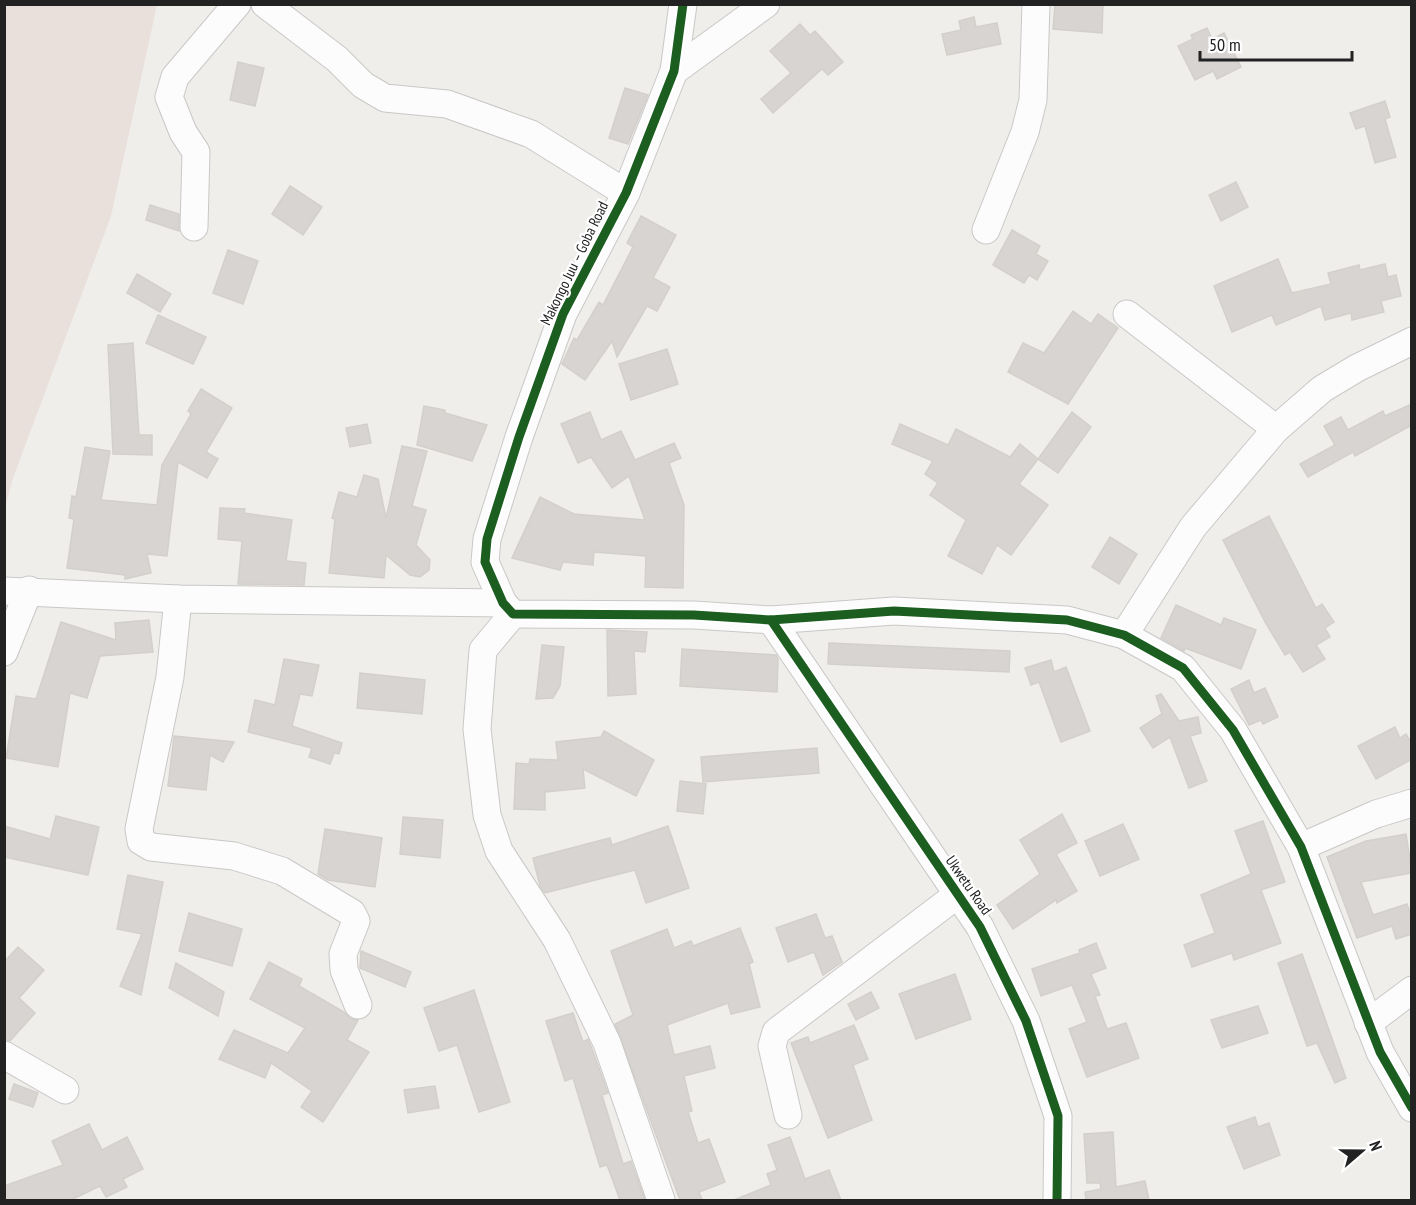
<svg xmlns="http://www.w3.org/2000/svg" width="1416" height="1205" font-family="'PT Sans Narrow',sans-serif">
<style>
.military{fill:#eae0db}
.building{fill:#d7d4d2;stroke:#d3d0cc;stroke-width:1.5}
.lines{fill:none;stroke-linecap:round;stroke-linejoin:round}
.minor-casing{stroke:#c9c8c7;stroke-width:29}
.minor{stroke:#fdfcfc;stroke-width:27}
.cycleway-casing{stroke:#fff;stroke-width:13}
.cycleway{stroke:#1b5e20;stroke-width:9}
.labels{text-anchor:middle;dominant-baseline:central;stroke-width:4.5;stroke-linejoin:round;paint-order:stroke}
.street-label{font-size:15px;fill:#222;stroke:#fff}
</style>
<rect width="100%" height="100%" fill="#f0eeeb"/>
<!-- military -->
<polygon class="military" points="5,4 157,5 111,216 13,478 5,508"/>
<!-- building -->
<g class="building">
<polygon points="1055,4 1103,4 1102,33 1053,29"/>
<polygon points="974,17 976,27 997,23 1001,44 947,55 942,34 961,30 959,21"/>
<polygon points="800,24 810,35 815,31 843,62 828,75 822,69 773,113 761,99 791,73 770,51"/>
<polygon points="1207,28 1212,39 1224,33 1241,67 1217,79 1213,71 1195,80 1178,46 1193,39 1191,35"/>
<polygon points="238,62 264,68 255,106 230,100"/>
<polygon points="625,88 648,95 628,144 609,138"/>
<polygon points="1385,101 1390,117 1385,119 1396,157 1375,163 1365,126 1356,129 1350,113"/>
<polygon points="1236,182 1248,207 1221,221 1209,195"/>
<polygon points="290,186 322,207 303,235 272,214"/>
<polygon points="150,205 179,214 179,231 146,220"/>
<polygon points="641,216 676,235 653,278 670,287 657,311 647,306 617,357 612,341 585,380 562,364 574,338 577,340 599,302 603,305 633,247 627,243"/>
<polygon points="1012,230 1040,246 1036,254 1048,261 1037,280 1029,275 1024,283 993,265"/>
<polygon points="228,250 258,261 243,304 213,293"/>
<polygon points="1278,259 1292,293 1331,284 1328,273 1359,265 1360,270 1385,264 1388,277 1396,275 1401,296 1381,301 1384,312 1352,320 1351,313 1325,320 1321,306 1276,325 1272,315 1232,332 1214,286"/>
<polygon points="137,274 171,294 160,312 127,293"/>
<polygon points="1073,311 1091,324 1098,314 1118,328 1068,404 1008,372 1023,343 1044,353"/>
<polygon points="158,315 206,337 193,364 146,343"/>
<polygon points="133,343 139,435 152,435 152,455 113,454 108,345"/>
<polygon points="667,349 678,384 631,400 619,364"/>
<polygon points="201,389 232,408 206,452 218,459 207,478 178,462 167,556 147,554 151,573 125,579 125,575 67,568 74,519 69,518 72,496 76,497 85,447 110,451 101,500 157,505 162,465 191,414 188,411"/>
<polygon points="1412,404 1412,425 1355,456 1353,452 1308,477 1300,464 1335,445 1324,426 1341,417 1348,430 1383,411 1385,416"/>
<polygon points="424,406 445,410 445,413 487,425 472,461 417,445"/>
<polygon points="590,412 601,440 621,431 635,460 674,443 681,458 669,463 684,505 683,588 645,587 646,556 594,552 593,565 563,562 560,570 512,558 540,497 574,514 645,520 629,476 612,488 591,457 578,463 561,424"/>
<polygon points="1072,412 1091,427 1058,473 1038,459"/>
<polygon points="367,424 371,443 350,447 346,428"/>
<polygon points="900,424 948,445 956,429 1010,457 1020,444 1038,459 1019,484 1048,505 1011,555 997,545 982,574 948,556 966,520 930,495 938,483 925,474 933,461 892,444"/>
<polygon points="402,446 427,451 412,506 426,510 416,545 430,560 429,570 420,577 410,575 386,555 384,578 329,573 335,519 332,518 339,492 357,497 364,475 378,479 386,518"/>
<polygon points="220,508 245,509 244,513 292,520 286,561 306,563 304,585 238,584 242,541 218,539"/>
<polygon points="1269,516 1316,608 1322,604 1334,622 1325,628 1330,637 1316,645 1325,659 1303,672 1290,652 1285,655 1265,622 1223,540"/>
<polygon points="1110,537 1137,554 1119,584 1092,567"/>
<polygon points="1176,605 1221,625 1224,618 1256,630 1241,669 1185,648 1184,651 1161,638"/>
<polygon points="149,620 153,652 100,656 87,698 70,693 58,767 6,758 16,696 36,699 61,622 116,640 115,623"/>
<polygon points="607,630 647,632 645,652 634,651 636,694 608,696"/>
<polygon points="829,643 1010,651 1009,672 828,664"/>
<polygon points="542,645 564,647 560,686 553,698 536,699"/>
<polygon points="682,649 776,655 778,659 777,692 680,686"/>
<polygon points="284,659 319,665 312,696 300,694 292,726 342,743 339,754 334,753 330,764 309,757 312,748 248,732 255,700 275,705"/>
<polygon points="1051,660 1054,672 1066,667 1090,731 1061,742 1039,682 1031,685 1025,668"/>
<polygon points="360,673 425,680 422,714 357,708"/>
<polygon points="1249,680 1254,693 1265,688 1278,717 1263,724 1261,720 1249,725 1231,689"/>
<polygon points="1161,694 1179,721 1198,717 1201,733 1190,736 1207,781 1189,788 1170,737 1153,748 1140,728 1162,714 1156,696"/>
<polygon points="1395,727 1400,738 1406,734 1412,744 1412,759 1376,779 1358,746"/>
<polygon points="604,731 654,760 636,796 583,769 585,788 545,792 545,810 514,809 516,763 529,764 530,759 558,760 556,742 601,737"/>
<polygon points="174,736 234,742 223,762 210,755 206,790 168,786"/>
<polygon points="817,748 819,773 703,782 701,757"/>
<polygon points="680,781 706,784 703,814 677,811"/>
<polygon points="1062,814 1077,843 1056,854 1077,891 1057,903 1056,900 1013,929 997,905 1040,874 1020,840"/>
<polygon points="56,816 99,827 88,875 4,857 4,826 50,839"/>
<polygon points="403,817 443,820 440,858 400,854"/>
<polygon points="1263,821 1285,882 1261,890 1281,943 1234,960 1232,953 1192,967 1184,945 1215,933 1201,895 1251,874 1235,831"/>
<polygon points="1123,824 1139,859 1100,876 1085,841"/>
<polygon points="668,826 689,888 646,903 635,870 545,893 540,886 533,858 610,838 612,845"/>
<polygon points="325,829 382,838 375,887 328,880 318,874"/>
<polygon points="1406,834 1412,873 1361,882 1373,915 1407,904 1412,918 1412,934 1396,939 1392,926 1357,938 1327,857 1366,841"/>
<polygon points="128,875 163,882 141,995 120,986 142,934 117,929"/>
<polygon points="189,913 242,929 232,966 179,951"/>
<polygon points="816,914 825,938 832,936 842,962 823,975 814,952 788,962 776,928"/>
<polygon points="740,928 753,962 749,964 760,1007 731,1014 728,1003 667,1025 674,1055 710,1046 715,1068 684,1076 692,1111 688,1112 698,1143 709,1139 725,1182 699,1192 702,1200 680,1200 615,1024 633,1015 611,951 667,929 674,948 691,941 693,946"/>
<polygon points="1096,943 1106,968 1091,974 1100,995 1095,996 1107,1029 1126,1023 1139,1058 1087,1077 1069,1029 1087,1022 1072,985 1041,996 1032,969 1080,953 1079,950"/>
<polygon points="18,947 44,970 19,998 35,1013 10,1041 4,1039 4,962"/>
<polygon points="361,951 411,972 405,987 360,968"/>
<polygon points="1302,954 1346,1078 1335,1083 1317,1043 1307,1046 1278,963"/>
<polygon points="269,962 302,979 299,986 344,1012 349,1018 358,1020 347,1040 369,1052 323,1122 301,1107 312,1091 271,1063 265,1078 219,1059 234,1030 288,1053 305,1028 250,999"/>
<polygon points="176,963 224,992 218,1016 169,988"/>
<polygon points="955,974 971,1019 916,1039 899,994"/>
<polygon points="474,990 510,1102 479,1112 457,1045 439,1051 424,1008"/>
<polygon points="871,992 879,1008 856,1020 848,1004"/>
<polygon points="1258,1006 1268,1033 1222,1048 1211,1020"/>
<polygon points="573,1013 583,1042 588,1039 592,1049 608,1093 602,1095 623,1164 631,1161 645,1200 620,1200 607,1165 600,1167 573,1078 565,1081 546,1021"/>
<polygon points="854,1025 868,1059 853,1065 872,1120 828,1138 791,1043 808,1037 810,1043"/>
<polygon points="14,1084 38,1093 33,1107 9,1099"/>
<polygon points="435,1086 439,1108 408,1113 404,1090"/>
<polygon points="1255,1117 1258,1127 1269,1123 1280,1155 1244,1169 1227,1127"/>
<polygon points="89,1124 102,1150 127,1137 143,1169 123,1179 127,1187 106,1197 100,1186 71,1200 4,1200 4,1186 63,1165 52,1141"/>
<polygon points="1113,1132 1116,1187 1145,1181 1149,1200 1086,1200 1085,1192 1101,1189 1100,1183 1087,1183 1084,1134"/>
<polygon points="790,1137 805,1179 829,1170 841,1200 734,1200 771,1185 767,1174 777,1170 768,1145"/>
</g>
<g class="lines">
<defs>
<g id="minor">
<polyline points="265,4 337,59 363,85 385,98 447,104 531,134 626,193"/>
<polyline points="683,4 674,71 626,193 563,314 519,437 487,539 485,562 503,603 513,614 694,615 771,620 894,611 1067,620 1124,635 1183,668 1233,730 1301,847 1380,1052 1412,1108"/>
<polyline points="674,71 766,4"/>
<polyline points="194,227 196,152 183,132 169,97 175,77 237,4"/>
<polyline points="986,230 1025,132 1033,100 1036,4"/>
<polyline points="1127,314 1276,429"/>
<polyline points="4,591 178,599 503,603"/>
<polyline points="178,599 170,677 139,829 141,841 151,847 234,856 282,871 352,913 356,921 343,954 344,970 358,1005"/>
<polyline points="513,614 483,650 477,729 487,815 499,851 557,940 607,1043 661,1200"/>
<polyline points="771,620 980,927 1026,1021 1058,1116 1057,1200"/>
<polyline points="1124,635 1193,527 1276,429 1322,389 1357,368 1412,341"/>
<polyline points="4,652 29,590"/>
<polyline points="1301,847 1376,814 1412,803"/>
<polyline points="1368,1023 1412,990"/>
<polyline points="4,1055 65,1090"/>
<polyline points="788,1115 772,1046 776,1032 957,895"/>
</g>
</defs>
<!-- minor casing -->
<use href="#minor" class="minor-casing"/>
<!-- minor -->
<use href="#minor" class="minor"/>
<defs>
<g id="cycleway">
<polyline points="683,4 674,71 626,193 563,314 519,437 487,539 485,562 503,603 513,614 694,615 771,620 894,611 1067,620 1124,635 1183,668 1233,730 1301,847 1380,1052 1412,1108"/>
<polyline points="771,620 980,927 1026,1021 1058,1116 1057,1200"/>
</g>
</defs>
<!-- cycleway casing -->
<use href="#cycleway" class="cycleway-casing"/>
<!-- cycleway -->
<use href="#cycleway" class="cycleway"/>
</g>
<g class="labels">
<!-- street labels -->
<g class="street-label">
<text transform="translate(574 263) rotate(-64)">Makongo Juu – Goba Road</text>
<text transform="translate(969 885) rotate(55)">Ukwetu Road</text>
</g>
</g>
<!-- border -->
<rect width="1416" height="1205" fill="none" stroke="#222222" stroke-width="12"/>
<!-- north arrow -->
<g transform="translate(1362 1151) rotate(70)" stroke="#ffffff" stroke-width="4.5" paint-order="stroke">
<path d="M0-4.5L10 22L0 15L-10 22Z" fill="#222222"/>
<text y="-9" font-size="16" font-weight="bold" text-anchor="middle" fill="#222222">N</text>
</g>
<!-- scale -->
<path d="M1200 51v9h152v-9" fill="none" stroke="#222222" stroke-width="3"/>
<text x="1209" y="51" font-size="18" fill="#222222" stroke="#ffffff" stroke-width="4.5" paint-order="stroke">50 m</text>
</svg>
